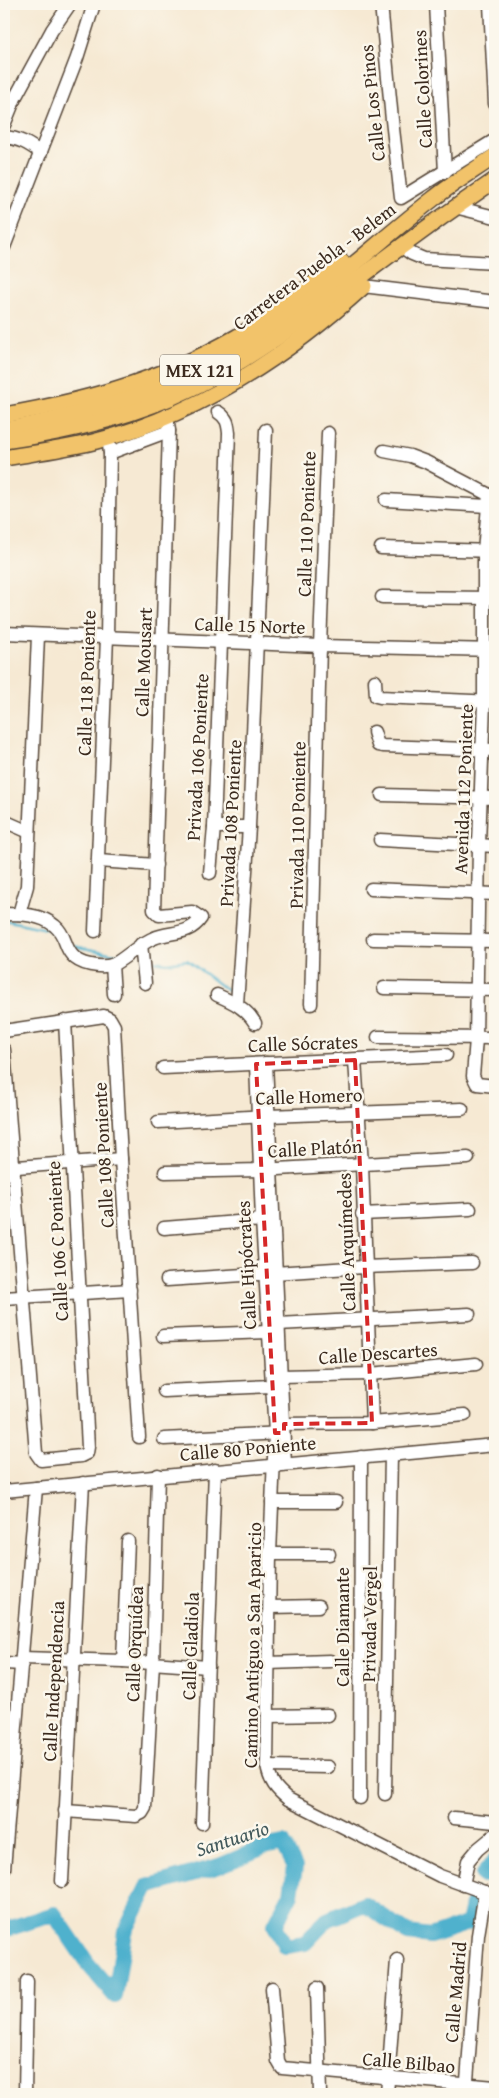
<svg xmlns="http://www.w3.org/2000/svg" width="499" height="2098" font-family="'Gentium Book Plus',serif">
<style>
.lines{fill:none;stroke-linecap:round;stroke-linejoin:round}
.stream{stroke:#4fb1cd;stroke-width:2.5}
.river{stroke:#4fb1cd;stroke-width:16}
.minor-casing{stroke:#574739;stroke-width:15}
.major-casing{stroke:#574739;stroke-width:18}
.minor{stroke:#fff;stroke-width:12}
.major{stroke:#f2c36a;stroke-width:15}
.marked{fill:none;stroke:#d62828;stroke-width:4;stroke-dasharray:10 6;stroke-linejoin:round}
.labels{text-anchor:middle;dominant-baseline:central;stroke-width:5;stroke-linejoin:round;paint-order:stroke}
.shield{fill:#fbf7ec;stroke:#75685c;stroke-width:1}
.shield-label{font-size:18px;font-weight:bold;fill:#3b2a1e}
.street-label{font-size:19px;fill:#3b2a1e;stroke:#fbf7ec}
.water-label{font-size:20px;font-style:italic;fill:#42595b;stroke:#fbf7ec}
</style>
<rect width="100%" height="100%" fill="#fbf7ec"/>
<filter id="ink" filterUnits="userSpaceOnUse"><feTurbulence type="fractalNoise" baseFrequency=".02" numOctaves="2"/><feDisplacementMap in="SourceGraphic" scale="10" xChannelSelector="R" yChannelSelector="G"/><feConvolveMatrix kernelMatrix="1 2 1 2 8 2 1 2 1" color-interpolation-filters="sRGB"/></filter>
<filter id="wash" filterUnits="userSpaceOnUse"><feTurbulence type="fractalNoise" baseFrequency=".0096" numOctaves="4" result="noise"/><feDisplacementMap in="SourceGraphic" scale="20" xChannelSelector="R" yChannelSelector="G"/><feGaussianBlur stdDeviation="1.12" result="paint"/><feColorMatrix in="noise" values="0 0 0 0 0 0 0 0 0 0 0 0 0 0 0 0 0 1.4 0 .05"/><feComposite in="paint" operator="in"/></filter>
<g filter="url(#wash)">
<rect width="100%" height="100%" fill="#f6e9d3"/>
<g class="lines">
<!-- stream -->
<g class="stream">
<polyline points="4,920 47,929 56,935"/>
<polyline points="73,946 120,955"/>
<polyline points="147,960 167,963 187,960 233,995"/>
</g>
<!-- river -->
<g class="river">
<polyline points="483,1875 495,1860"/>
<polyline points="4,1930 54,1914 88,1964 115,1996 125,1932 147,1887 219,1866 264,1847 283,1843 295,1867 291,1894 275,1925 285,1946 305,1943 327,1920 364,1904 408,1933 430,1936 469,1923 475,1895"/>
</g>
</g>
</g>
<g filter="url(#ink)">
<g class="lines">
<defs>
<g id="minor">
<polyline points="381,4 392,120 401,198 495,140"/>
<polyline points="436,4 445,172"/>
<polyline points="490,4 495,104"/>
<polyline points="4,125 15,98 52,30 70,4"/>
<path d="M4 137C19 138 29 144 41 153"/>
<polyline points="455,207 495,217"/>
<polyline points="4,247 77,58 94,4"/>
<polyline points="402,247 412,254 424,259 495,263"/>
<polyline points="363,286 495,302"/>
<polyline points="384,451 410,456 426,462 495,498"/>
<polyline points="110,453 169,431"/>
<polyline points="489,495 484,551 484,702 479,845 476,1039 473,1076 477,1084 495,1086"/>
<polyline points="386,500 487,506"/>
<polyline points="381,548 495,551"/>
<polyline points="382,597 495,598"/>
<polyline points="4,633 320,646 495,650"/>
<polyline points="375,681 376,696 380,697 495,702"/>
<polyline points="374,732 378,745 383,746 495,750"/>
<polyline points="382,795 495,798"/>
<polyline points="4,821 29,832"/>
<polyline points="214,827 249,827"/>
<polyline points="380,840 495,846"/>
<polyline points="98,861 156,865"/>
<path d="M210 873 214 827 229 433C228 423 227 418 218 412"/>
<polyline points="371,889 495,894"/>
<path d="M4 914C21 914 41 914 55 926 66 935 64 946 72 955 80 965 100 968 112 965 121 962 140 943 154 938 171 931 189 936 201 918L192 912 159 915 154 910 169 431 167 415"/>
<polyline points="19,914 27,886 38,636"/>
<polyline points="95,931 107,637 110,453 108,437"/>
<polyline points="373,939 495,941"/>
<polyline points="141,944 145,983"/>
<polyline points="112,965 114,994"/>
<polyline points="384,988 495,990"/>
<path d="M217 995C233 1002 246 1008 255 1023"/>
<polyline points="237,1004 249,827 266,430"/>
<polyline points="311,1004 320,646 328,433"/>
<polyline points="4,1031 104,1016 110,1019 114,1026 121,1159 139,1437"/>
<polyline points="378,1037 495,1038"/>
<polyline points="4,1050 36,1453 41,1460 81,1456 87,1453 88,1447 65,1021"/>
<polyline points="355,1060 362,1165 372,1423"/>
<polyline points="266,1063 285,1464"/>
<path d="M256 1064 262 1220 275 1433 270 1554 267 1766C270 1782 276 1789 288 1799L440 1876 495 1896"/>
<polyline points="163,1068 446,1055"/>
<polyline points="158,1122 268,1116 462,1109"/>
<polyline points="4,1168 121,1159"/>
<polyline points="165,1172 261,1170 468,1158"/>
<polyline points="362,1214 470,1209"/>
<polyline points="164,1228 262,1220"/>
<polyline points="167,1280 364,1267 472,1263"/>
<polyline points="4,1298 130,1290"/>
<polyline points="278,1324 469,1314"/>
<polyline points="163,1336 268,1332"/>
<polyline points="281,1376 370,1374 476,1364"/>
<polyline points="164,1391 272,1386"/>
<polyline points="284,1424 372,1423 465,1415"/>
<polyline points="164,1439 282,1433"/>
<polyline points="4,1491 495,1445"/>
<polyline points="272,1502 336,1502"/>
<polyline points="270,1554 329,1554"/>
<polyline points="270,1607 319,1606"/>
<polyline points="22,1658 123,1661 208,1667"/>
<polyline points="123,1661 128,1541"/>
<polyline points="4,1663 22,1664"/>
<polyline points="268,1663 330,1661"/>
<polyline points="268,1716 328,1715"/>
<polyline points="267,1766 328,1767"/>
<polyline points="385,1794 391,1454"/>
<polyline points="360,1798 361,1457"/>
<polyline points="65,1811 136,1816 142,1813 145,1808 153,1663 158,1475"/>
<polyline points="454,1818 495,1822"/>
<polyline points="202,1823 215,1470"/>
<polyline points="4,1869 36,1488"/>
<polyline points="62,1881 83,1483"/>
<polyline points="463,1885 468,1861 478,1849 495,1835"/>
<polyline points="272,1988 278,2061 282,2068 495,2087"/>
<polyline points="317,1988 320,2094"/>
<polyline points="25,2094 27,1981"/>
<polyline points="387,2094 397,1960"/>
<polyline points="466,2094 478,1935 485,1892"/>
</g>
<g id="major">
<path d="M4 415C91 400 175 376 250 329 282 308 312 284 342 262"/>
<path d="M4 430C80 416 154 396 222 359 300 316 364 253 433 199 453 183 475 170 495 156"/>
<path d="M4 441C69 432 133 417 192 388 255 357 310 314 366 273 408 241 451 210 495 180"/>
<path d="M4 458C34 453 64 449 93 442 195 416 287 356 364 286"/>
</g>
</defs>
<!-- minor casing -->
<use href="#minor" class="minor-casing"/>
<!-- major casing -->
<use href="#major" class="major-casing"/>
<!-- minor -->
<use href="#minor" class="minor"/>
<!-- major -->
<use href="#major" class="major"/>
</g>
</g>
<!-- marked area -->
<path class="marked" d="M355 1060 372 1423 284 1424V1433H275L256 1064Z"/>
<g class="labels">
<!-- shield labels -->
<rect class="shield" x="160" y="354.5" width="80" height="31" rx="4"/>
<g class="shield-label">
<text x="200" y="370">MEX 121</text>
</g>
<!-- street labels -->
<g class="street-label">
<text transform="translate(422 89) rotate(-93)">Calle Colorines</text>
<text transform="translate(372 103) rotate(-96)">Calle Los Pinos</text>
<text transform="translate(314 266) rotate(-37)">Carretera Puebla - Belem</text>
<text transform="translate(306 524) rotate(-88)">Calle 110 Poniente</text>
<text transform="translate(250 625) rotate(2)">Calle 15 Norte</text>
<text transform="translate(143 662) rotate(-88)">Calle Mousart</text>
<text transform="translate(86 683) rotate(-88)">Calle 118 Poniente</text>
<text transform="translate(197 757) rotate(-87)">Privada 106 Poniente</text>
<text transform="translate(463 789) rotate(-88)">Avenida 112 Poniente</text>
<text transform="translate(230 823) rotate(-87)">Privada 108 Poniente</text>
<text transform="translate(297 825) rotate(-89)">Privada 110 Poniente</text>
<text transform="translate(303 1043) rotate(-2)">Calle Sócrates</text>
<text transform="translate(309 1096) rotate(-2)">Calle Homero</text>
<text transform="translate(315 1148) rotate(-3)">Calle Platón</text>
<text transform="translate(103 1155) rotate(-93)">Calle 108 Poniente</text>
<text transform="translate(57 1241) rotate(-93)">Calle 106 C Poniente</text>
<text transform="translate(346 1242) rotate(-92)">Calle Arquímedes</text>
<text transform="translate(246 1265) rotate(-93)">Calle Hipócrates</text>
<text transform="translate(378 1353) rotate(-4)">Calle Descartes</text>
<text transform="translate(248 1448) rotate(-5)">Calle 80 Poniente</text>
<text transform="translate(369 1624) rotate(-89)">Privada Vergel</text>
<text transform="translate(342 1627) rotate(-90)">Calle Diamante</text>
<text transform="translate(134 1644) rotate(-88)">Calle Orquídea</text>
<text transform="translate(252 1645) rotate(-89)">Camino Antiguo a San Aparicio</text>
<text transform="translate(190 1646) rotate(-88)">Calle Gladiola</text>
<text transform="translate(53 1681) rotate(-87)">Calle Independencia</text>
<text transform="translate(455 1992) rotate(-85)">Calle Madrid</text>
<text transform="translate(409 2062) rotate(5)">Calle Bilbao</text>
</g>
<!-- water labels -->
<g class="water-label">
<text transform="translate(232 1838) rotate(-18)">Santuario</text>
</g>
</g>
<!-- margin -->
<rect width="499" height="2098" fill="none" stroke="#fbf7ec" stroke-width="20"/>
</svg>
